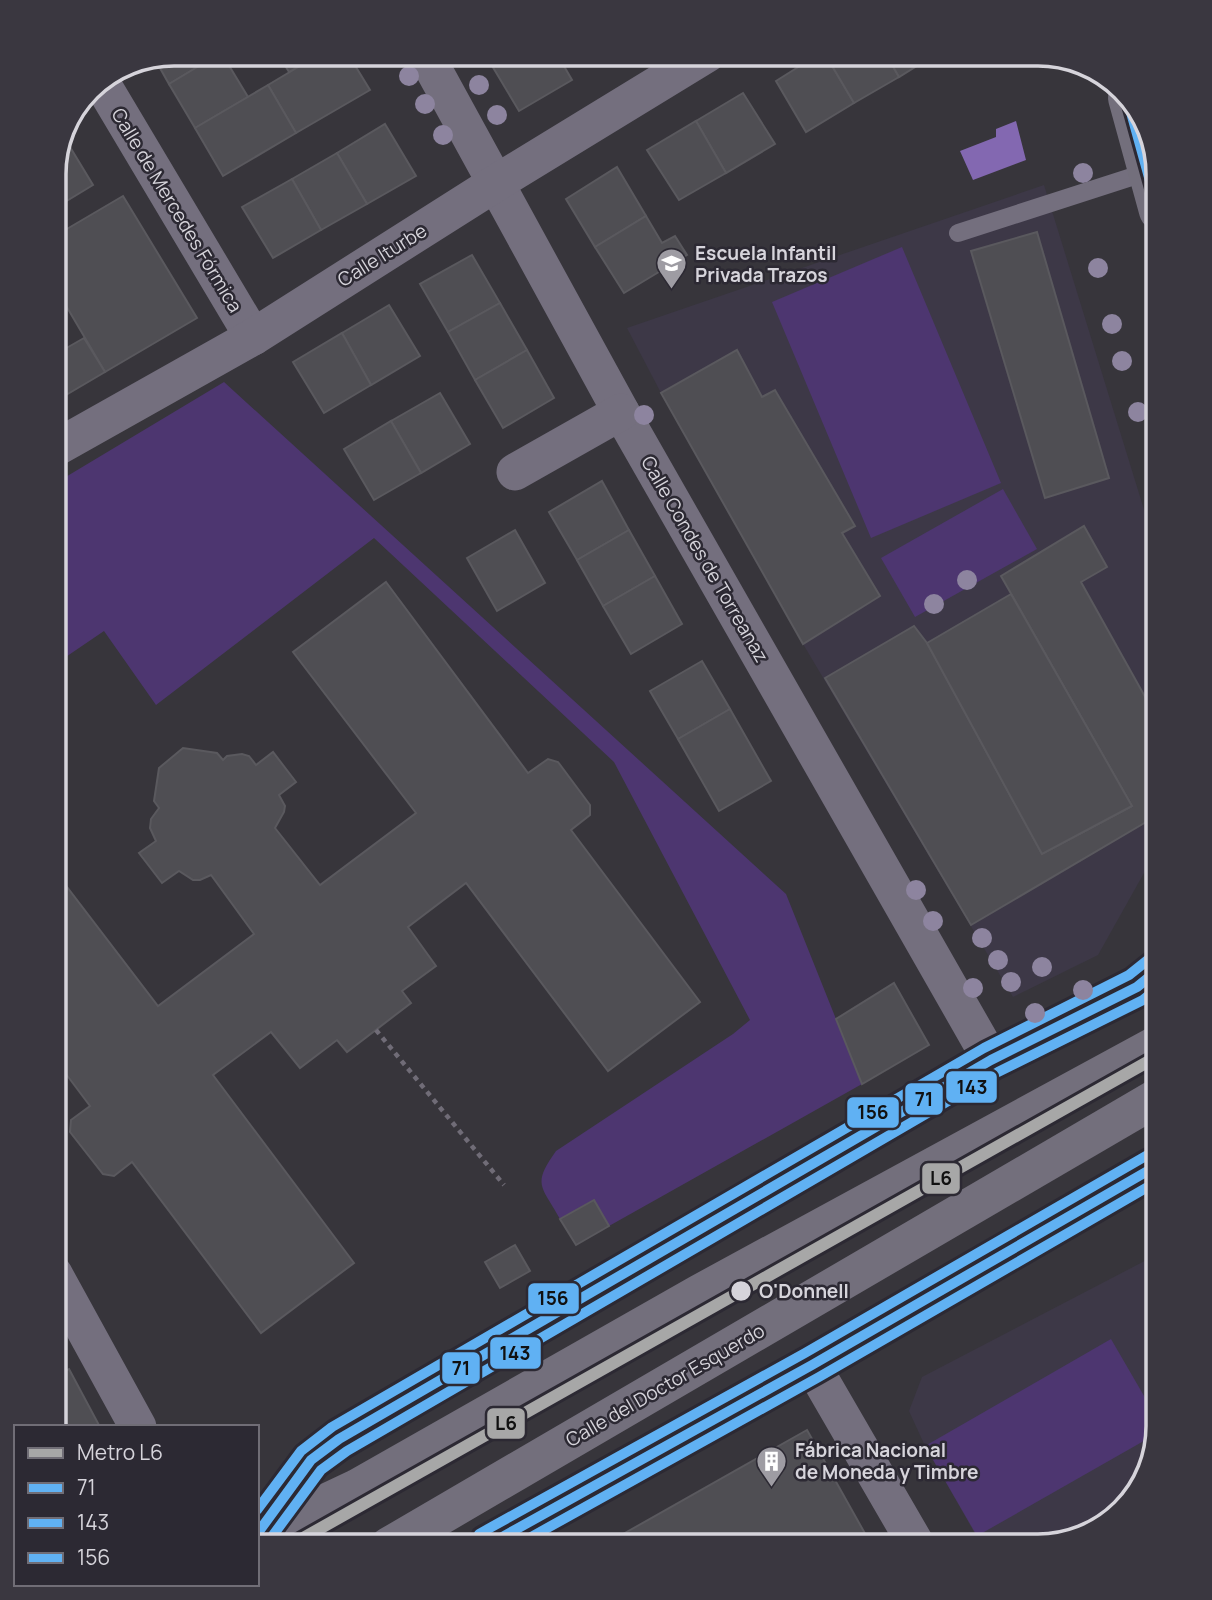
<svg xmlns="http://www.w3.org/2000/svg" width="1212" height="1600" viewBox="0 0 1212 1600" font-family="Manrope,sans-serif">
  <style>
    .built { fill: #3d3847 }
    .green { fill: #4d3670 }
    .water { fill: #8368b1 }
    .building { fill: #4f4e53; stroke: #5a595e; stroke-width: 2 }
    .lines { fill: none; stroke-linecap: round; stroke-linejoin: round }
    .path { stroke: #706c77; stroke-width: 4.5; stroke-dasharray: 5 5; stroke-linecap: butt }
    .lane { stroke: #746f7e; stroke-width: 18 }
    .street { stroke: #746f7e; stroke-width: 37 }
    .primary { stroke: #736f7c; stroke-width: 38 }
    .bus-1-casing { stroke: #2c2933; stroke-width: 16 }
    .bus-2-casing { stroke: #2c2933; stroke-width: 16 }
    .bus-3-casing { stroke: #2c2933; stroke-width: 16 }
    .bus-1 { stroke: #60b1f3; stroke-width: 10 }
    .bus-2 { stroke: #60b1f3; stroke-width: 10 }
    .bus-3 { stroke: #60b1f3; stroke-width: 10 }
    .metro-1-casing { stroke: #2c2933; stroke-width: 18 }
    .metro-1 { stroke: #a7a7a7; stroke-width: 12 }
    .tree { fill: #8d849f }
    .stop-dot { fill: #d6d4db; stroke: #2c2933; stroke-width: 2.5 }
    .labels { text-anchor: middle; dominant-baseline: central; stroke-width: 5; stroke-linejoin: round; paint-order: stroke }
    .street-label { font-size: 19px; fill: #d6d4db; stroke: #2c2933 }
    .poi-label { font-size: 19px; font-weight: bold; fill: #d6d4db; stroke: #2c2933; text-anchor: start }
    .stop-label { font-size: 19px; font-weight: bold; fill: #d6d4db; stroke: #2c2933; text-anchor: start }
    .rim { fill: none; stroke: #d6d4db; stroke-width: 3.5 }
    .line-badge { stroke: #2c2933; stroke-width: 2.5 }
    .pale-badge-label { font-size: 19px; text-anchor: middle; font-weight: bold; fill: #111 }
  </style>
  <rect width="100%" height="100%" fill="#37353b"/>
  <!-- built -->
  <g class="built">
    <path d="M1044,185L1158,555V848L1098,955L1013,997L803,644L661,393L627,328Z"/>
    <path d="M1158,1254V1426L1142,1485L1104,1526L1038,1546H982L925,1446L909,1411L922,1377Z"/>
  </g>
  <!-- green -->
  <g class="green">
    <path d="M902,247L1001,483L871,538L772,302Z"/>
    <path d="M224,382L786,894L862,1084L609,1226L594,1200L560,1219C541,1185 532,1185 556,1151L733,1034L750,1020L614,762L374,538L156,705L104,631L54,665V484Z"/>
    <path d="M1003,489L1037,549L915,617L881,558Z"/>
    <path d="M1111,1339L1158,1420L1156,1434L977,1536L925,1446Z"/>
  </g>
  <!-- water -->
  <path class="water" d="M1016,121L1026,160L973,180L960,151L996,137V129Z"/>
  <!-- building -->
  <g class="building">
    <path d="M174,54H219L169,84L156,61Z"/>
    <path d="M219,54H222L248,97L195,128L169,84Z"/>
    <path d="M278,54H320L289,72Z"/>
    <path d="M320,54H348L370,90L296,133L268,85Z"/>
    <path d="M507,54H557L572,80L519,111L491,64Z"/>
    <path d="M819,54H825L854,103L806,132L776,81Z"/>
    <path d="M825,54H886L899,77L854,103Z"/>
    <path d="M886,54H936L899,77Z"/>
    <path d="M268,85L296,133L223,176L195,128Z"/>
    <path d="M743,93L775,144L726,173L696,121Z"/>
    <path d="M696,121L726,173L679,200L647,150Z"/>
    <path d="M385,124L416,176L367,204L337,153Z"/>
    <path d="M67,142L93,185L55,208V166L60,146Z"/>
    <path d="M337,153L367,204L321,230L292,179Z"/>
    <path d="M617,167L646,216L595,247L566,199Z"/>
    <path d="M292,179L321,230L273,258L242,207Z"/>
    <path d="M123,196L197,318L105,372L55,287V236Z"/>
    <path d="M646,216L662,243L675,236L687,255L624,293L595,247Z"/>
    <path d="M1037,232L1109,478L1045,498L971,251Z"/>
    <path d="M472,255L500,303L448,332L420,284Z"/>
    <path d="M500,303L527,350L475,380L448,332Z"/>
    <path d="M389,305L420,356L371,385L342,333Z"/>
    <path d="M342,333L371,385L324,413L293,362Z"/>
    <path d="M55,336L63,350L84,338L105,372L54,402Z"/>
    <path d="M527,350L554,398L503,428L475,380Z"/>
    <path d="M737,350L762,397L775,390L855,526L842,533L880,596L803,644L661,393Z"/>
    <path d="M440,393L470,444L421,473L391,421Z"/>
    <path d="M391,421L421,473L374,500L344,449Z"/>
    <path d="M602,481L629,530L577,560L549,512Z"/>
    <path d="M1084,526L1107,567L1081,582L1158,720V815L971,925L825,678L914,626L927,643L1042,854L1132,806L1001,576Z"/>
    <path d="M515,530L545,583L497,611L467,558Z"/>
    <path d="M629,530L655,576L603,606L577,560Z"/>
    <path d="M655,576L682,624L631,654L603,606Z"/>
    <path d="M386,582L528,773L548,759L558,762L590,805V815L571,830L700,1002L608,1071L466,883L408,927L436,966L402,991L411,1003L347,1052L337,1040L300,1068L271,1032L213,1075L354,1263L261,1333L132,1162L114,1176L103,1174L70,1132L71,1120L90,1106L54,1058V870L158,1006L254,934L211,875L200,880H193L179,871L162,883L139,853L156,841L150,828L151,819L159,808L154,801L159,768L183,748L217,753L223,760L227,756L242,754L249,756L256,765L273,752L296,782L279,795L285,806L284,812L275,828L320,885L416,813L293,652Z"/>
    <path d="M1011,594L1132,806L1042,854L927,643Z"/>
    <path d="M702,661L730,709L678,739L650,691Z"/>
    <path d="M730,709L771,781L719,811L678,739Z"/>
    <path d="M894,983L929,1045L862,1084L836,1019Z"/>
    <path d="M594,1200L609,1226L576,1245L560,1219Z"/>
    <path d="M515,1245L530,1271L500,1288L485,1262Z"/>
    <path d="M69,1369L100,1427H55L54,1377Z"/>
    <path d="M807,1430L872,1546H602Z"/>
  </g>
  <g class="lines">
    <!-- path -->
    <path class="path" d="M376,1030L504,1185"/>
    <!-- lane -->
    <path class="lane" d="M958,233L1147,172"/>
    <!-- street -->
    <g class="street">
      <path d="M425,54L621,412L991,1060"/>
      <path d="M101,82L253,337"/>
      <path d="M54,449L253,337L496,183L707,54"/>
      <path d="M515,472L621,412"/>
      <path d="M54,1274L138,1427"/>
      <path d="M812,1365L917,1546"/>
      <path d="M257,1534L311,1460L339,1439L991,1060L1137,987L1158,970"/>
      <path d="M486,1546L812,1365L1158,1165"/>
    </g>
    <!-- primary -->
    <g class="primary">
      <path d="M1127,98L1158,211"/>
      <path d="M257,1535L357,1488L700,1293L1158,1044"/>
      <path d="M389,1546L1158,1097"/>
    </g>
    <defs>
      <g id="bus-1">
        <path d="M1127,98L1158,210"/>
        <path d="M257,1534L311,1460L339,1439L991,1060L1137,987L1158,970"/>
        <path d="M486,1546L812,1365L1158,1165"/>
      </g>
      <g id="bus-2">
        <path d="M268,1542L321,1470L347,1451L998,1072L1143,1000L1158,988"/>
        <path d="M515,1546L819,1377L1158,1181"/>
      </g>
      <g id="bus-3">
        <path d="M257,1510L301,1451L332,1427L984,1048L1129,975L1149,959"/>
        <path d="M479,1534L805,1353L1151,1153"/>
      </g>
    </defs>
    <!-- bus-1 casing -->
    <use href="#bus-1" class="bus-1-casing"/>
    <!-- bus-2 casing -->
    <use href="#bus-2" class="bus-2-casing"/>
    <!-- bus-3 casing -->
    <use href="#bus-3" class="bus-3-casing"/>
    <!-- bus-1 -->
    <use href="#bus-1" class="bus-1"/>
    <!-- bus-2 -->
    <use href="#bus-2" class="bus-2"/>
    <!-- bus-3 -->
    <use href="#bus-3" class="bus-3"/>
    <defs>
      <path id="metro-1" d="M289,1546L1158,1056"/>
    </defs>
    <!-- metro-1 casing -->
    <use href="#metro-1" class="metro-1-casing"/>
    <!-- metro-1 -->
    <use href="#metro-1" class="metro-1"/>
  </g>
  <!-- trees -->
  <g class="tree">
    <circle cx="409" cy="76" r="10"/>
    <circle cx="479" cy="85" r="10"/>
    <circle cx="425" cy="104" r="10"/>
    <circle cx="497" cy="115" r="10"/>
    <circle cx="443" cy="135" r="10"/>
    <circle cx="1083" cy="173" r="10"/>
    <circle cx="1098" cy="268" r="10"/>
    <circle cx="1112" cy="324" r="10"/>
    <circle cx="1122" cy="361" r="10"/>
    <circle cx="1138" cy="412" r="10"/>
    <circle cx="644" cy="415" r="10"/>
    <circle cx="967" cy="580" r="10"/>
    <circle cx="934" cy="604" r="10"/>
    <circle cx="916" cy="890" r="10"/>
    <circle cx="933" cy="921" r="10"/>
    <circle cx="982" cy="938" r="10"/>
    <circle cx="998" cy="960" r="10"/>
    <circle cx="1042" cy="967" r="10"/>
    <circle cx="1011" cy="982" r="10"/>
    <circle cx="973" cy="988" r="10"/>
    <circle cx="1083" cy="990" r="10"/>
    <circle cx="1035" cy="1013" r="10"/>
  </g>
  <!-- icons -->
  <defs>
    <symbol id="school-pin" viewBox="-11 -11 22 30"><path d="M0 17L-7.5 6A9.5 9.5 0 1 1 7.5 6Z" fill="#9e9ca3" stroke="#2c2933"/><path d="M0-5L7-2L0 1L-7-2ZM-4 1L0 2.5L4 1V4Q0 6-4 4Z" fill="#fff"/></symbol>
    <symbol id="building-pin" viewBox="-11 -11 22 30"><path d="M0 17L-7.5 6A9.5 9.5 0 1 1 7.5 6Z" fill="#9e9ca3" stroke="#2c2933"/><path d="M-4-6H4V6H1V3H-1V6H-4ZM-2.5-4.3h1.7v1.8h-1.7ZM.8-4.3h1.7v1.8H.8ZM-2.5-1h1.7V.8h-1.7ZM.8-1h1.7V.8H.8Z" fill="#fff"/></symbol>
  </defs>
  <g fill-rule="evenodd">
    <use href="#school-pin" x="654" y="246" width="35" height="47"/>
    <use href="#building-pin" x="754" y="1444" width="35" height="47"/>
  </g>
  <!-- markers -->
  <circle class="stop-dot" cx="741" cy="1291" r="11"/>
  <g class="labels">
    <!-- street labels -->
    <g class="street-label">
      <text transform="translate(177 210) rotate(59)">Calle de Mercedes Fórmica</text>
      <text transform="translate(382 255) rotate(-32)">Calle Iturbe</text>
      <text transform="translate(705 559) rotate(60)">Calle Condes de Torreanaz</text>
      <text transform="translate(665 1385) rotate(-30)">Calle del Doctor Esquerdo</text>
    </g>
    <!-- poi labels -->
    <g class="poi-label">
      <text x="695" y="253">Escuela Infantil<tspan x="695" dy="22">Privada Trazos</tspan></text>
      <text x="795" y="1450">Fábrica Nacional<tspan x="795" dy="22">de Moneda y Timbre</tspan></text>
    </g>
    <!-- stop labels -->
    <g class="stop-label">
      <text x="759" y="1291">O'Donnell</text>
    </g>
  </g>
  <!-- crop -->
  <path d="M0 0H1212V1600H0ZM174 66H1038A108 108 0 0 1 1146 174V1426A108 108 0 0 1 1038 1534H174A108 108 0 0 1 66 1426V174A108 108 0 0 1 174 66Z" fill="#3a3740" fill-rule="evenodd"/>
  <path class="rim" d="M174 66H1038A108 108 0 0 1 1146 174V1426A108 108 0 0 1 1038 1534H174A108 108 0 0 1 66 1426V174A108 108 0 0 1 174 66Z"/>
  <g class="line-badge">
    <rect x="945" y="1070" width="53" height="34" rx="7" fill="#60b1f3"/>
    <rect x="904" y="1082" width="40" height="34" rx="7" fill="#60b1f3"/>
    <rect x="846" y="1096" width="54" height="33" rx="7" fill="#60b1f3"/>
    <rect x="921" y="1162" width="40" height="33" rx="7" fill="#a7a7a7"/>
    <rect x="527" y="1282" width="53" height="33" rx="7" fill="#60b1f3"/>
    <rect x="489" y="1336" width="53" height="34" rx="7" fill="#60b1f3"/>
    <rect x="441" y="1351" width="40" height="34" rx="7" fill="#60b1f3"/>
    <rect x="486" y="1407" width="40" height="33" rx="7" fill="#a7a7a7"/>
  </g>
  <g class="pale-badge-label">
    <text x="972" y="1094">143</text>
    <text x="924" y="1106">71</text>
    <text x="873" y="1119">156</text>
    <text x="941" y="1185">L6</text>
    <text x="553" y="1305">156</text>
    <text x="515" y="1360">143</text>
    <text x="461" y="1375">71</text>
    <text x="506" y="1430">L6</text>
  </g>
  <!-- legend -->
  <rect x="14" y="1425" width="245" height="161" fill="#2c2933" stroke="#706d76" stroke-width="2"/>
  <rect x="28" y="1448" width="35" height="10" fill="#a7a7a7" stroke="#706d76" stroke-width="2"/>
  <text x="77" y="1460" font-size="21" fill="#d6d4db">Metro L6</text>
  <rect x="28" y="1483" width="35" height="10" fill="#60b1f3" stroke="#706d76" stroke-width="2"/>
  <text x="77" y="1495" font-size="21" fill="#d6d4db">71</text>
  <rect x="28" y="1518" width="35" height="10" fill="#60b1f3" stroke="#706d76" stroke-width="2"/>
  <text x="77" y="1530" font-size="21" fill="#d6d4db">143</text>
  <rect x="28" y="1553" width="35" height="10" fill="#60b1f3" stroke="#706d76" stroke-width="2"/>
  <text x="77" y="1565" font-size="21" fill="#d6d4db">156</text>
</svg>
